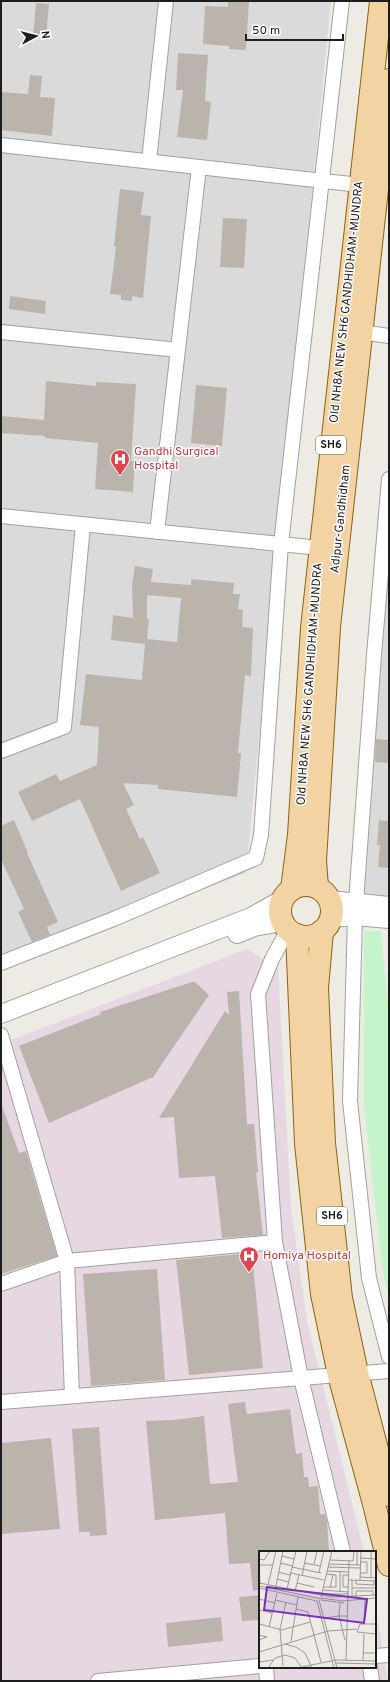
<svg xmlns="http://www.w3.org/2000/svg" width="390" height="1682" viewBox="0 0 390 1682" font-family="Overpass,sans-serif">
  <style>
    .residential { fill: #dbdada }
    .industrial { fill: #e6d7e3 }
    .park { fill: #c4f4c9 }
    .building { fill: #bab4ad; fill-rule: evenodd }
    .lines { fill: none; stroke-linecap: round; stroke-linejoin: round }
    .minor-casing { stroke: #a1a1a1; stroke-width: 16 }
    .tertiary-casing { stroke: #a1a1a1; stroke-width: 20 }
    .primary-casing { stroke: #89630d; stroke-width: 24 }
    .minor { stroke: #fff; stroke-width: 14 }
    .tertiary { stroke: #fff; stroke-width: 18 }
    .primary { stroke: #f3d3a3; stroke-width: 22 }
    .labels { text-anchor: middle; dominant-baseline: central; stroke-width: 3; stroke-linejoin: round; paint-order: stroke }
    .shield { fill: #fff; stroke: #616161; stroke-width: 1 }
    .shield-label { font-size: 11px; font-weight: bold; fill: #1d1d1d }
    .street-label { font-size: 12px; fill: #1d1d1d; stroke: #fff }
    .health-label { font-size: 12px; fill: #be3a42; stroke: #fff; text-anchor: start }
    .inset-road { fill: none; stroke: #9a9994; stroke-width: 1 }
    .view { fill: #7b2cbf; fill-opacity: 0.15; stroke: #7b2cbf; stroke-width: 2 }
    .inset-edge { fill: none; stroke: #1d1d1d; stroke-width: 2 }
  </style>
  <rect width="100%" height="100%" fill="#edebe4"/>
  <!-- residential -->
  <g class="residential">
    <path d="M1,1H331L246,873L1,965Z"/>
    <path d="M389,521V897L359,894Z"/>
  </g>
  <!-- industrial -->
  <path class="industrial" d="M247,949L278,968L291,1208L307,1321L364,1552H260V1667H375V1605L388,1681H1V1044Z"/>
  <!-- park -->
  <path class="park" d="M364,931H381L389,1016V1299L383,1273L364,1105Z"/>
  <!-- building -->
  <g class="building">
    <path d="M228,1H249L246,50L229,49V46L203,44L205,6L228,7Z"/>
    <path d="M36,3L49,4L46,37L33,36Z"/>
    <path d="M178,53L208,55L205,101L211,102L207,140L177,137L183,90H176Z"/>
    <path d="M30,75L42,76L40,97L55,98L52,136L1,130V92L28,94Z"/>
    <path d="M120,189L144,192L141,215L151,216L143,298L132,296V301L121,300V295L110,294L116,247L114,246Z"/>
    <path d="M223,218L247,219L244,268L220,267Z"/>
    <path d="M10,296L46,301L45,314L9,309Z"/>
    <path d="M46,381L96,386V382L136,384L131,461H135L133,492L95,489L98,443L45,438V436L1,433V416L44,420Z"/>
    <path d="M196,385L227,388L222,446L191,443Z"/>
    <path d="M135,566L153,569L151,582L191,585V579L234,583L233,594H240L238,609L243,610L242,627L253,628L251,676L245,675L238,753H241L237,797L158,789V785L123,783L134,805L126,809L140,839L143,837L160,873L121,891L80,799L32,821L18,792L56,774L60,781L97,765L99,727L80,725L86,674L142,680L145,644L111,640L113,615L133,618L132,585ZM147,595L181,598L177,642L147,639L149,619H147Z"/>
    <path d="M376,739L389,740V763L375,762Z"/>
    <path d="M14,820L28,853H27L58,922L47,927L50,935L32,942L18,912L24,909L1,859V826Z"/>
    <path d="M379,820L389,821V868L378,867L380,845H377Z"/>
    <path d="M192,982H195L209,995L153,1077L49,1123L19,1046L101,1014L100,1012Z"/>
    <path d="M239,991L247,1124H254L258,1172L256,1173L263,1235L222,1238L215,1176L179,1178L174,1117L159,1118L225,1011L229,1015L227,992Z"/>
    <path d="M1,1106H2L19,1153L26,1151L57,1256L1,1274Z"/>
    <path d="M252,1253L263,1368L189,1375L176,1260Z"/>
    <path d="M157,1269L165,1380L91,1386L83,1274Z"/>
    <path d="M245,1402L247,1414L290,1409L296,1454L302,1453L304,1477H308L309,1487L318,1486L320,1514H325L327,1521L329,1552H260V1590L253,1591L250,1563L229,1564L225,1513L155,1520L146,1421L174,1420L204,1416L210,1484L238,1482L228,1404Z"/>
    <path d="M99,1427L107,1535L90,1536V1532H79L72,1429Z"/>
    <path d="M51,1438L60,1529L1,1534V1443Z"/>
    <path d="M260,1595V1620L242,1621L239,1597Z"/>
    <path d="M221,1617L223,1641L168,1647L166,1623Z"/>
  </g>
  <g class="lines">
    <defs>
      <g id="minor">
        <path d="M1,145L360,185"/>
        <path d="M149,161L166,1"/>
        <path d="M1,332L178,350"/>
        <path d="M361,332L389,336"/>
        <path d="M389,479L374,655L355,916L350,1101L369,1278L389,1357"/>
        <path d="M1,516L320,548"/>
        <path d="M157,532L199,167"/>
        <path d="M1,751L64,727L83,525"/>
        <path d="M288,930L272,959L258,994L275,1242L301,1378L343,1552"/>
        <path d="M1,963L116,918L256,858L261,835L281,544L342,1"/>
        <path d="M1,1035L67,1261L1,1284"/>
        <path d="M72,1396L67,1261L275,1242"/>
        <path d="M1,1402L389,1371"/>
        <path d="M375,1656L389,1655"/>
        <path d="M266,1667L267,1681"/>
        <path d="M370,1667L372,1681"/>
        <path d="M98,1681L260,1666"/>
      </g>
      <g id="tertiary">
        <path d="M330,900L389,906"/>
        <path d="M331,918L355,916L389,919"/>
        <path d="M237,934L254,927L282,922"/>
        <path d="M1,1014L251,917L283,899"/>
      </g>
      <g id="primary">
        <circle cx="306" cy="911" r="26"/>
        <path d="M317,887L315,861L329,627L389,80"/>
        <path d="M292,889L299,835L312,628L381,1"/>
        <path d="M322,931L317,988L324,1143L341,1298L357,1373L389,1495"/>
        <path d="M297,935L306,1144L322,1294L339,1375L373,1500L389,1565"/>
      </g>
    </defs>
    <!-- minor casing -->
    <use href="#minor" class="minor-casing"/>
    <!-- tertiary casing -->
    <use href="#tertiary" class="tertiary-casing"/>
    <!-- primary casing -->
    <use href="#primary" class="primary-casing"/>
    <!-- minor -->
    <use href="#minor" class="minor"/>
    <!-- tertiary -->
    <use href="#tertiary" class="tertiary"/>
    <!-- primary -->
    <use href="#primary" class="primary"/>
  </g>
  <!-- icons -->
  <defs>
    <symbol id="hospital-pin" viewBox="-11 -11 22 30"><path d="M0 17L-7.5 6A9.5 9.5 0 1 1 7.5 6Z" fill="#e0444e" stroke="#fff"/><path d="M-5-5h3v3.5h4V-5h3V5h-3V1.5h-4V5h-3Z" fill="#fff"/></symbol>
  </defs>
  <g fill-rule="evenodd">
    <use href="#hospital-pin" x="109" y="448" width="22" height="30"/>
    <use href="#hospital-pin" x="238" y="1245" width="22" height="30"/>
  </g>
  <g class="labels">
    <!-- shield labels -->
    <g class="shield">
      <rect x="316" y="436" width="30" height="18" rx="3"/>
      <rect x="317" y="1207" width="30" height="18" rx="3"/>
    </g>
    <g class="shield-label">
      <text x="331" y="445">SH6</text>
      <text x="332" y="1216">SH6</text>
    </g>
    <!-- street labels -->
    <g class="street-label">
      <text transform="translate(347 302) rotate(-84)">Old NH8A NEW SH6 GANDHIDHAM-MUNDRA</text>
      <text transform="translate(341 519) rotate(-84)">Adipur-Gandhidham</text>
      <text transform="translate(310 684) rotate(-86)">Old NH8A NEW SH6 GANDHIDHAM-MUNDRA</text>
    </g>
    <!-- health labels -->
    <g class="health-label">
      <text x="134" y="452">Gandhi Surgical<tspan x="134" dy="14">Hospital</tspan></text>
      <text x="263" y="1256">Homiya Hospital</text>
    </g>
  </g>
  <!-- overview -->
  <g transform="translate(259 1551)">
    <rect width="117" height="117" fill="#edebe4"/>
    <path class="inset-road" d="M23,5L35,8M102,7L117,8M0,8L5,9L11,0M71,9L94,10L95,0M21,12L34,15M45,12L61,15M0,13L1,33M55,13L58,0M70,13L101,14M0,14H14M98,14V0M33,16L62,22M69,16L101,17M68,20L90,21M19,21L31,24M60,21L65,0M32,22L65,29M101,22H108V11H101M43,25L48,0M101,26L117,27M112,27V0M18,28L30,31M90,29L117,30M97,29V33L115,34V30M101,29L102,0M0,32L73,46L117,44M38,32L55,36M9,34L17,0M0,35L63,48M17,35L24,0M64,36H77V24L67,23M71,36L74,24M90,36H84V24H90M0,37L58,50L75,117M93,37H117M28,38L37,0M63,39L90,41M36,40L40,24M81,40V21M62,43H90M93,45V29M97,45V40H114V44M62,46L73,0M62,47L84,50L117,47M0,48L16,52M16,49L38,54M60,49L78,117M62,49L85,52M81,52L80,65H89M37,58L49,61L62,111M0,59L13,62M66,67L80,65L86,89M0,73L23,79L51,71M105,73L106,48M117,73H101L98,81L117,83M10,76L18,42M0,84L8,86L0,89M32,90L39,46M26,93L37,96L46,102L53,117M0,101L69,80L98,78M104,102H117M87,109L90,10M104,109L105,83M1,111L14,109M77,112L117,113M24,115L21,78L27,51M9,117L16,107L26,104L36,107L43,117M38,117L77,109L117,110"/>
    <path class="view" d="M8,36L108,48L105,72L5,59Z"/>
    <rect width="117" height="117" class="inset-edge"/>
  </g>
  <!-- border -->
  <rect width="390" height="1682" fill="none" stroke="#1d1d1d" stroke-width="4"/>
  <!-- north arrow -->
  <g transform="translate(36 36) rotate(83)" stroke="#ffffff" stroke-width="3" paint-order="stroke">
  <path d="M0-3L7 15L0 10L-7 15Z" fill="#1d1d1d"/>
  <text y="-6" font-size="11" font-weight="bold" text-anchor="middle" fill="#1d1d1d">N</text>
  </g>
  <!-- scale -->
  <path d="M246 34v6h97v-6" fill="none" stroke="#1d1d1d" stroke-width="2"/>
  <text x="252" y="34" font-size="12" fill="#1d1d1d" stroke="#ffffff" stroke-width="3" paint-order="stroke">50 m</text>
</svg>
